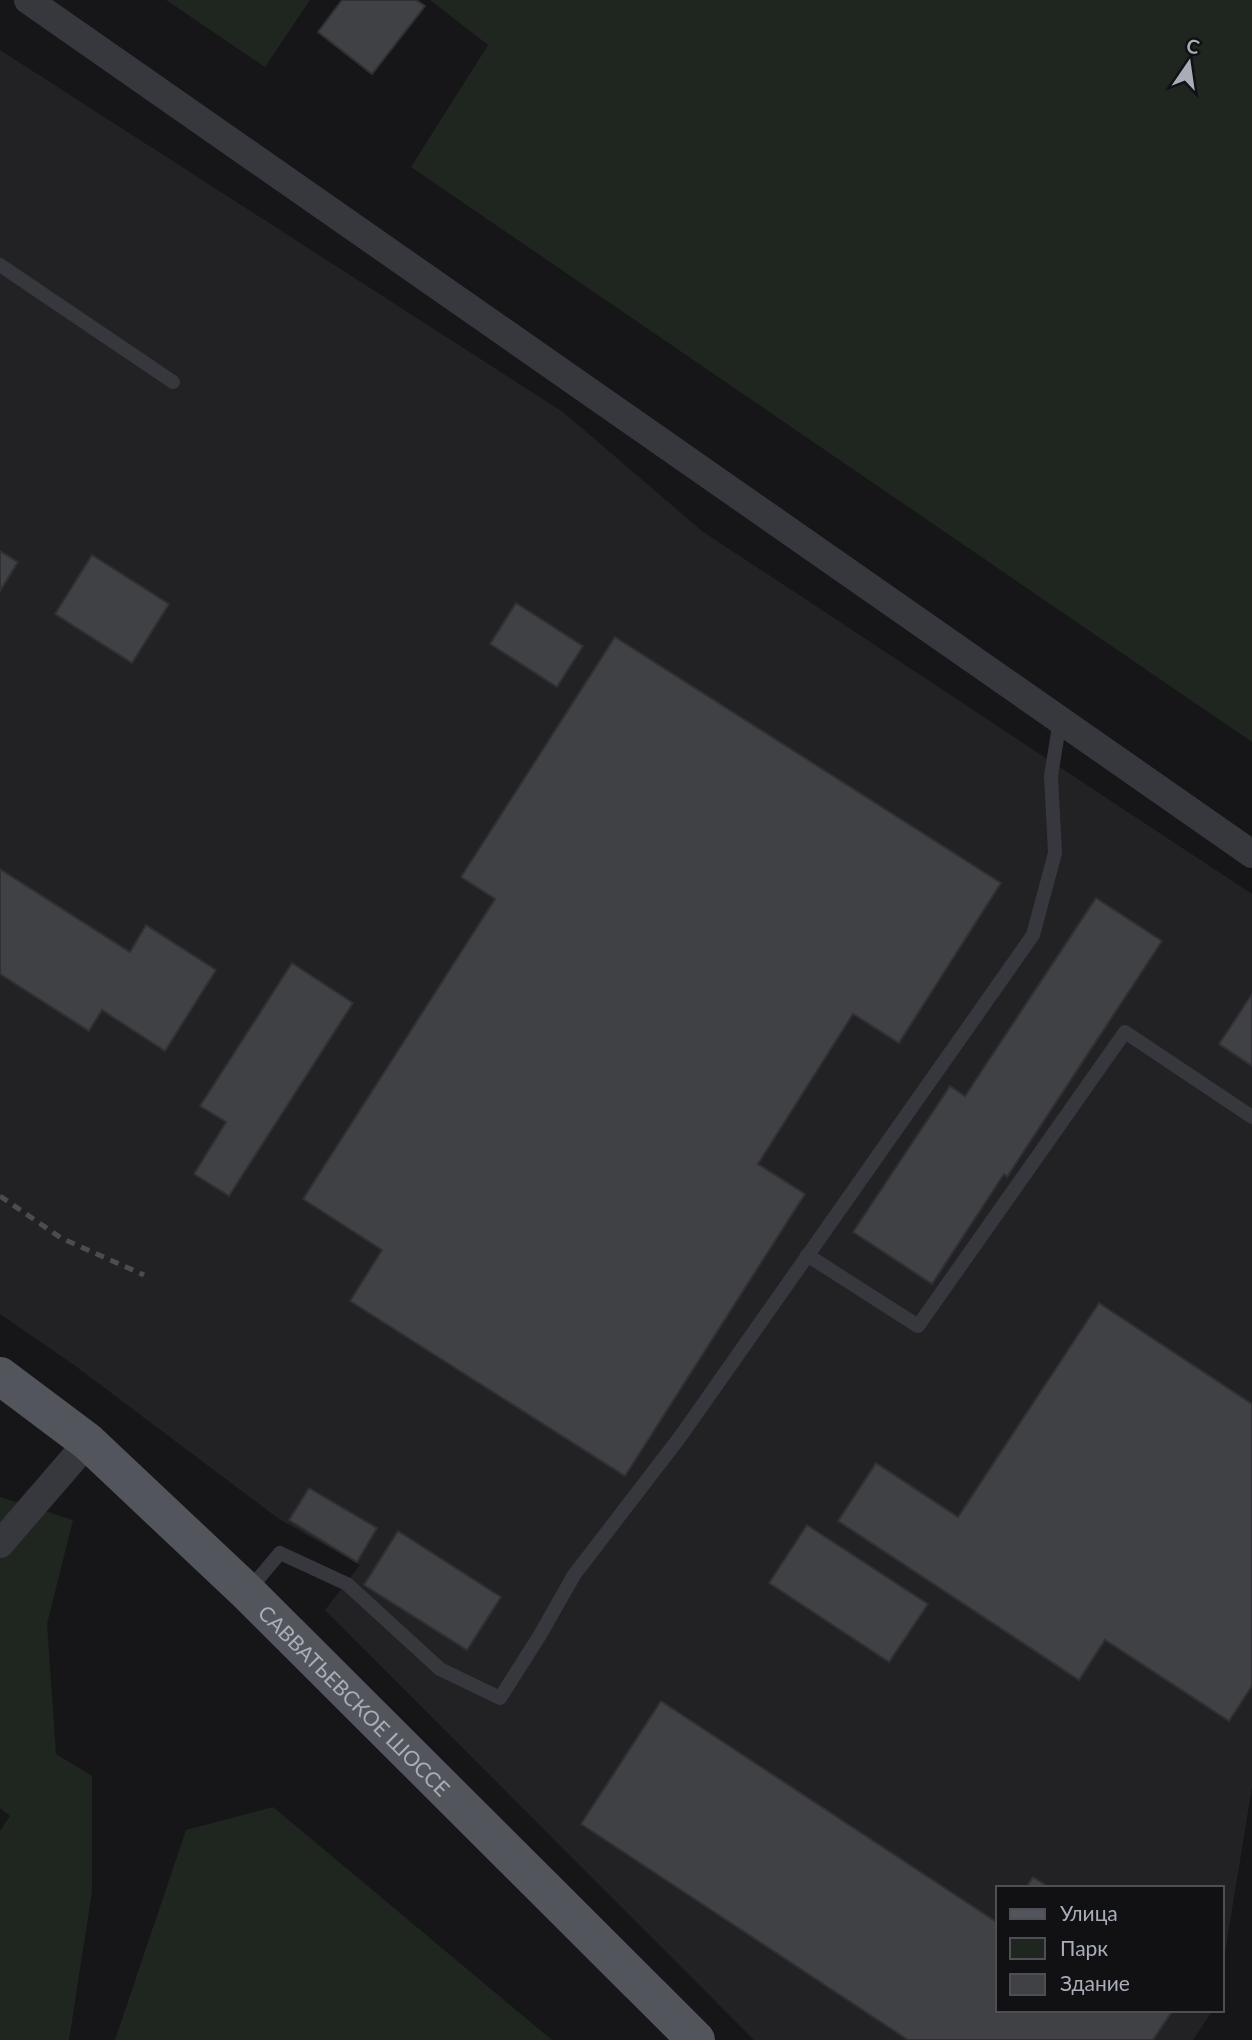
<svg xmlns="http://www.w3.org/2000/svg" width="1252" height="2040" viewBox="0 0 1252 2040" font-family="Lato,sans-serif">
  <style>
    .built { fill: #222225 }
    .green { fill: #1e261f }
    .building { fill: #404145; stroke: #303034; stroke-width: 2 }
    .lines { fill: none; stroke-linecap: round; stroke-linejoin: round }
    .lane { stroke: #37383d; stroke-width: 14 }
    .street { stroke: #37383d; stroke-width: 28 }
    .primary { stroke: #53555c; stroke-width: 38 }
    .rail { stroke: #4a4c52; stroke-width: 5; stroke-dasharray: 9 7; stroke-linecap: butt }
    .labels { text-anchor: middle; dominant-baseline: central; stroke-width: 5; stroke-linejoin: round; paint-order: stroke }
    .street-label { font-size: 21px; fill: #a8adb8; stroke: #111113 }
  </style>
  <rect width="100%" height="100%" fill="#161618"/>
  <!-- built -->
  <path class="built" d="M0,50L563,412L702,531L1252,894V1787L1222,1971V1888H998V2010H1213L1193,2040H754L325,1610L360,1565L279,1519L74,1365L0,1314Z"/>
  <!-- green -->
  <g class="green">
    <path d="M166,0H310L265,67Z"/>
    <path d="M430,0H1252V742L411,167L488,45Z"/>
    <path d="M0,1497L73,1520L47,1624L56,1754L92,1776V1892L69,2040H0V1831L10,1816L0,1808Z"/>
    <path d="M273,1807L552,2040H115L186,1830Z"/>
  </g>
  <!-- building -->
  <g class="building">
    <path d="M342,0H416L425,6L372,74L318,32Z"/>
    <path d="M0,551L18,562L0,591Z"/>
    <path d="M92,555L169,604L132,663L55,614Z"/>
    <path d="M516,603L583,646L557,687L490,644Z"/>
    <path d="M615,637L1001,883L899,1043L853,1014L758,1164L805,1194L625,1476L350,1301L382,1250L303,1199L495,899L461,877Z"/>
    <path d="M0,869L130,952L146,925L216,970L165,1051L102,1010L89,1031L0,974Z"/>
    <path d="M1096,898L1162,941L1007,1177L1004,1174L932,1284L853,1232L950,1086L965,1096Z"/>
    <path d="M292,963L353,1003L229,1196L194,1174L226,1122L200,1106Z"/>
    <path d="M1252,994V1066L1219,1044Z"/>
    <path d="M1099,1303L1252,1404V1686L1229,1721L1105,1640L1079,1680L838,1521L876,1463L958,1517Z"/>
    <path d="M309,1488L377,1528L357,1562L289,1520Z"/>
    <path d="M807,1525L928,1604L889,1662L769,1583Z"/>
    <path d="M398,1531L501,1597L467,1650L364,1585Z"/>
    <path d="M661,1701L998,1923V2010H1173L1153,2040H908L581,1824Z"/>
    <path d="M1033,1877L1050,1888H1026Z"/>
  </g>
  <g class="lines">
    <!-- lane -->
    <g class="lane">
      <path d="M0,265L173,382"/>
      <path d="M807,1255L918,1326L1125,1032L1252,1117"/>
      <path d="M248,1591L280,1553L347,1584L440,1669L500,1698L540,1635L574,1575L680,1437L1033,935L1055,853L1051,776L1060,720"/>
    </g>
    <!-- street -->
    <g class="street">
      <path d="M28,0L1252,854"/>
      <path d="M0,1544L88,1442"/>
    </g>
    <!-- primary -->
    <path class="primary" id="s1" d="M0,1376L88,1442L247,1592L696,2040"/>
    <!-- rail -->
    <path class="rail" d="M0,1196L61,1238L144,1275"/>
  </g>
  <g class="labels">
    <!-- street labels -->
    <g class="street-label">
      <text stroke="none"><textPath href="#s1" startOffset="481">САВВАТЬЕВСКОЕ ШОССЕ</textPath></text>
    </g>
  </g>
  <!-- legend -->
  <rect x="996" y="1886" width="228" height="126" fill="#111113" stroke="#4d4f55" stroke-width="2"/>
  <rect x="1010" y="1909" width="35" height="10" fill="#53555c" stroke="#4d4f55" stroke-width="2"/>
  <text x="1060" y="1921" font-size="21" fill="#a8adb8">Улица</text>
  <rect x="1010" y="1938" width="35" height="21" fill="#1e261f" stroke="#4d4f55" stroke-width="2"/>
  <text x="1060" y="1956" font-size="21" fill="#a8adb8">Парк</text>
  <rect x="1010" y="1974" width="35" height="21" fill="#404145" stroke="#4d4f55" stroke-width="2"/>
  <text x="1060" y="1991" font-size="21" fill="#a8adb8">Здание</text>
  <!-- north arrow -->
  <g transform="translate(1189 63) rotate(13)" stroke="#111113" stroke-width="5" paint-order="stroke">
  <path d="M0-5L12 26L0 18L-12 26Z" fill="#a8adb8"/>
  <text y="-10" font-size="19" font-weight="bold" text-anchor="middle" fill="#a8adb8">С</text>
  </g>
</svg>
